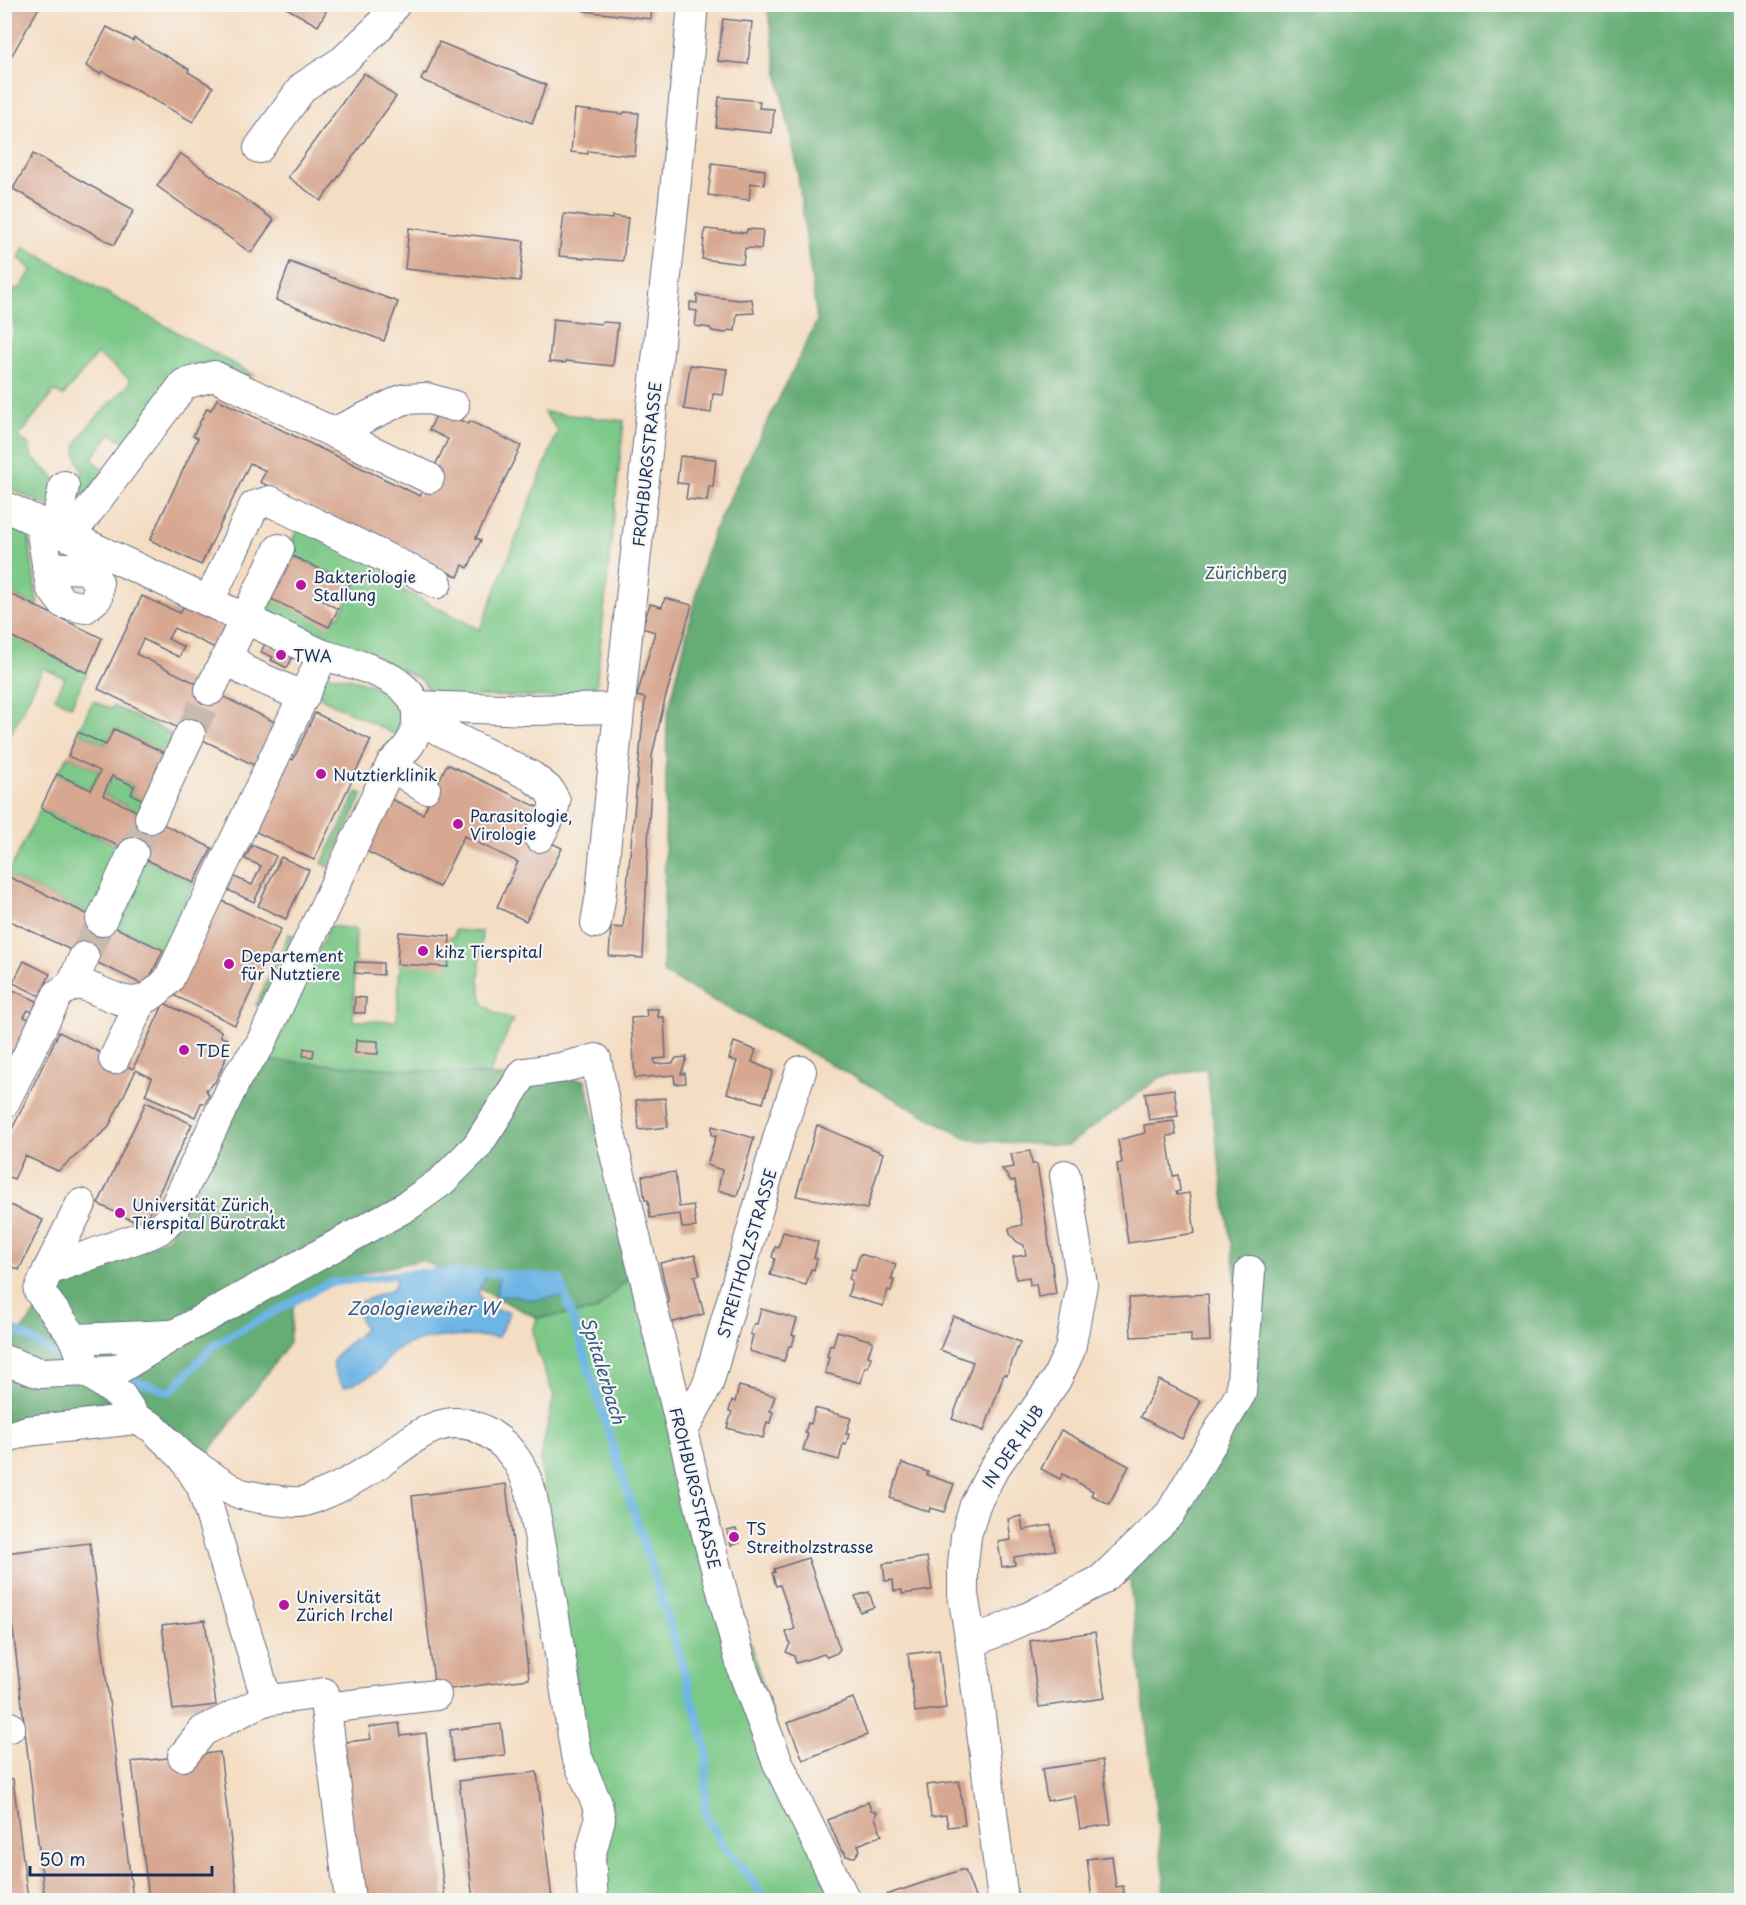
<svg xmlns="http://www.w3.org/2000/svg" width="1746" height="1905" viewBox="0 0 1746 1905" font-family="'Playpen Sans',sans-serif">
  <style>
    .green { fill: #7cc887; stroke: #4c7c72; stroke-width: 1.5 }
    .forest { fill: #65ac74; stroke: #406e69; stroke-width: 1.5 }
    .water { fill: #6db5e5; stroke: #4472a2; stroke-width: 1.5 }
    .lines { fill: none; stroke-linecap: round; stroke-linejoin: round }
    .stream { stroke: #6db5e5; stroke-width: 8 }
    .building { fill: #d7a791 }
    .minor-tunnel { stroke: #c9baae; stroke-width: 30; stroke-dasharray: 30 15; stroke-linecap: butt }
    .minor-casing { stroke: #676c81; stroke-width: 32 }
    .minor { stroke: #fff; stroke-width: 30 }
    .poi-dot { fill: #b5179e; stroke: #f6f6f2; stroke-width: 2 }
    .labels { text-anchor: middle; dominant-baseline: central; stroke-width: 4.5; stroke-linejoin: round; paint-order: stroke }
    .street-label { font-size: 16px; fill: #1b2f5e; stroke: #f6f6f2 }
    .park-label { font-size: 16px; fill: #385d6a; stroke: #f6f6f2 }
    .poi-label { font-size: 16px; fill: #1b2f5e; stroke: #f6f6f2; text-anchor: start }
    .water-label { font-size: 18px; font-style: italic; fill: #345786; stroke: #f6f6f2 }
  </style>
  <rect width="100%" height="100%" fill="#f6f6f2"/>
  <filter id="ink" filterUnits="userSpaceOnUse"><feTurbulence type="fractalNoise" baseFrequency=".0167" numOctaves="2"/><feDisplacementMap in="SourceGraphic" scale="12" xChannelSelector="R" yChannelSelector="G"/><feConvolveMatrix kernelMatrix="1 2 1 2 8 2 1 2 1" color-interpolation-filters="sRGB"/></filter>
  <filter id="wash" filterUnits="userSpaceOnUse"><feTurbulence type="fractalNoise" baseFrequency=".008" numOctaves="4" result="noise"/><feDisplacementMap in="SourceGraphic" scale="24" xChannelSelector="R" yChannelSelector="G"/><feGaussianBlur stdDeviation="1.35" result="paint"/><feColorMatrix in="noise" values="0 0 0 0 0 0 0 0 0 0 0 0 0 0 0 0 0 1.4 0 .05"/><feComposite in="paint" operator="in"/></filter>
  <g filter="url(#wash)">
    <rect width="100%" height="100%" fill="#f4ddc2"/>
    <!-- green -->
    <g class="green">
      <path d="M24,247L254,375L242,377L225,369L128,444L111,433L91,459L106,472L72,511L76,484L83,472C80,465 76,458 76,450C76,433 117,398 129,384L130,379L97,354L63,396L54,391L18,438L29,444L32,458L53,476L57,484L52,508L5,486L4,351L14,333L11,291L21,287L32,270L19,258Z"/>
      <path d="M544,412L624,421L595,697L443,696L429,691L422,680L364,651L305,635L258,614L265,596L339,616L355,585L286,553L301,522L396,567L401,589L480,630L558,431Z"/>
      <path d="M4,517L28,532L38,607L5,591Z"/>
      <path d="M5,633L87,673L71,706L55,698L65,678L43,668L5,746Z"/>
      <path d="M323,674C344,677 381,682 394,701C399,707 400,716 402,724L396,735L323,699L318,694Z"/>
      <path d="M93,701L111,709L113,706L170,733L169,736L176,740L169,755L114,729L106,745L78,732Z"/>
      <path d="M68,756L100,771L91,790L57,774Z"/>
      <path d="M112,776L134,786L131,794L147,802L142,814L103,795Z"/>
      <path d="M357,792L363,794L328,867L322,863Z"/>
      <path d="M41,808L125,849L91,916L7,876Z"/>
      <path d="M141,857L194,883L163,950L109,925Z"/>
      <path d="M330,926L356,929L353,1021H397L400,964L450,937H454L455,930L482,932L479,981L483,1004L497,1014L513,1019L489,1075L262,1060L282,1035L304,981Z"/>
      <path d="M289,934L298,938L265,1009L256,1005Z"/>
      <path d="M634,1272L830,1900H603L587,1752L540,1459L554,1396L537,1351L533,1331L537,1318L596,1311Z"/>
    </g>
    <!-- forest -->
    <g class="forest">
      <path d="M767,5H1741V1900H1161L1164,1880L1128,1566L1251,1385L1206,1068L1161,1077L1067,1146L970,1140L663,973L667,717L705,557L713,532L817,321L796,160L780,86Z"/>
      <path d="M262,1060L545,1079L561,1078L585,1080L634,1272L596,1311L537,1318L422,1260L366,1272L295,1296L289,1343L204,1459L132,1391L121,1396L101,1415L5,1430V1351L67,1273L167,1238Z"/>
    </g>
    <!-- water -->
    <g class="water">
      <path d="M489,1272L478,1291C483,1311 491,1309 510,1312L498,1337C469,1336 415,1333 393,1353C388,1357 385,1363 381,1368C370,1378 357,1382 344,1387C318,1354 345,1351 365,1329L353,1305L394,1289L397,1274Z"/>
      <path d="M499,1275H526L560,1279L567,1297H551L538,1300L525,1299L515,1295L496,1297Z"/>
    </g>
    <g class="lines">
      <!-- stream -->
      <g class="stream">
        <path d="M4,1326C24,1333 37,1345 56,1353"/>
        <path d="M135,1381L170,1392L215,1344L328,1283L413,1273L463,1272L536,1276L560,1279L680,1657L707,1751L705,1813L724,1847L750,1877L765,1900"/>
      </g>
    </g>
    <g id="blocks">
      <!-- building -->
      <g class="building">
        <path d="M4,4H41L4,69Z"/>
        <path d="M279,4H330L318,26Z"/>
        <path d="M584,4H652L651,19L584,11Z"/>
        <path d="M723,19L752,22L748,64L718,61Z"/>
        <path d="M107,27L133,41L134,38L189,69L188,72L213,87L193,122L102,71L100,74L86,66Z"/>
        <path d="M439,42L546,85L532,123L421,80L424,73L426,74Z"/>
        <path d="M364,73L396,97L321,201L288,177Z"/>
        <path d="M719,97L760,101L759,108L774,109L772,133L716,127Z"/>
        <path d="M575,109L623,114L624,112L639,113L635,156L588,151V154L571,152Z"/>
        <path d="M180,153L274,220L251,253L157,186Z"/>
        <path d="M33,154L134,210L114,245L13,189Z"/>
        <path d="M712,163L765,170L764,185L751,183L749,200L708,195Z"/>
        <path d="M564,214L612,219V216L628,218L623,261L559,256Z"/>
        <path d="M409,228L524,241L520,281L405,269Z"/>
        <path d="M705,229L746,233L747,229L763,230L761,249L745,248L743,264L702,259Z"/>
        <path d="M290,262L398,302L384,341L276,300Z"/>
        <path d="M697,295L739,300L752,299L754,313L737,314L735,331L729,330L725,333L712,331L710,328L695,326L697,311L690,310V302L697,303Z"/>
        <path d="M553,319L601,324L602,322L618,323L613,366L566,361L565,363L549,362Z"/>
        <path d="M690,365L727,369L723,395L713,394L711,413L684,409Z"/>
        <path d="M217,399L420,496L448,439L429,430L439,410L468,424L470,421L521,446L476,538L481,540L468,568L463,565L458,577L260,482L266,471L250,463L201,565L150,540L198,438L193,436L207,408L211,410Z"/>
        <path d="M680,456L716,459L713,487L709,486L707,501L686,499L688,484L677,483Z"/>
        <path d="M286,553L350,583L341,601L326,594L323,601L338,609L329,627L265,596Z"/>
        <path d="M4,591L102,638L87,673L4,633Z"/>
        <path d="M142,596L180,613L184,606L225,625L215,648L174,628L168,639L184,647L179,657L143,639L136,654L277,723L256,766L98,689Z"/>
        <path d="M665,598L692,605L664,703L652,756L643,958L609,956L611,927L623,928L645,698L637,696L655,632L642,628L650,604L662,607Z"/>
        <path d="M265,644L294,653L287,668L271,660L273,657L261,652Z"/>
        <path d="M315,713L371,740L314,860L248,828L284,756L293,760Z"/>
        <path d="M114,729L169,755L147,802L131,794L134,786L112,776L103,795L212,848L194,883L41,808L57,774L91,790L100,771L68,756L78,732L106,745Z"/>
        <path d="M447,764L544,810L532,834L562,848L526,921L497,907L518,862L464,836L439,887L366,851L391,799L423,814Z"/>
        <path d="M252,845L276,856L254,902L221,887L228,874L252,885L261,866L245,859Z"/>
        <path d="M281,857L309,870L286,919L258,906Z"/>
        <path d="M7,876L163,950L146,986L4,918V881Z"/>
        <path d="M216,898L281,929L235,1025L169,993Z"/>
        <path d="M399,932L450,936L448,967L397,964Z"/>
        <path d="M24,961L50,974L40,996L13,983Z"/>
        <path d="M355,962L383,963V975L354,973Z"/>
        <path d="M4,986L37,1001L32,1012L28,1010L24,1017L33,1021L13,1063L4,1060Z"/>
        <path d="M355,997L366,998L365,1013H354Z"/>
        <path d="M164,1003L221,1031V1037L228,1039L225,1061L215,1082L206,1090L209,1095L205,1103H201L195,1117L145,1095L152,1078L136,1070L108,1128L58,1171L25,1156L14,1179L4,1175V1146L59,1032L133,1069Z"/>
        <path d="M646,1009H658V1017H664L666,1058L654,1059L655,1064L673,1063L676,1058L687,1057L681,1074L685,1073L686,1083L675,1084L674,1075L635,1078L631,1018L647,1017Z"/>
        <path d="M356,1040L378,1041V1054L355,1053Z"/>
        <path d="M734,1042L756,1050L752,1062L773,1071L763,1103L727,1093L737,1061L729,1059Z"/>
        <path d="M304,1048L314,1050L313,1057L303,1056Z"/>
        <path d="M1174,1089L1178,1116L1149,1120L1145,1093Z"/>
        <path d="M665,1098L668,1127L639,1130L636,1100Z"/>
        <path d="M146,1102L192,1124L143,1226L98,1204Z"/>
        <path d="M1174,1121L1176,1135L1167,1136L1173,1176L1178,1175L1180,1191L1176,1192L1177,1195L1189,1193L1195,1233L1128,1243L1117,1164L1122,1163L1118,1140L1145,1133L1144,1125Z"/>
        <path d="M817,1125L883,1153L867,1209L796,1196Z"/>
        <path d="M712,1126L754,1138L737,1196L718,1190L722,1170L707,1165L716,1136L712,1135Z"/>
        <path d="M1030,1151L1032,1164H1037L1042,1193L1056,1294L1038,1297L1036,1284L1030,1285L1029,1277L1016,1279L1013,1257L1026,1255L1024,1245L1017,1242L1010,1234L1009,1228L1022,1225L1015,1180L1011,1181L1002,1169L1014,1167L1011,1154Z"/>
        <path d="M675,1172L679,1207L693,1205L696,1227L682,1228L680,1214L650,1218L648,1200H645L642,1176Z"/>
        <path d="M4,1202L43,1220L19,1270L4,1263Z"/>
        <path d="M783,1232L818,1242L814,1258L817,1259L814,1270L811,1269L806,1285L770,1275L775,1259L772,1257L775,1247L778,1248Z"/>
        <path d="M860,1254L896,1264L891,1280H894L891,1291L888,1290L883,1306L848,1296L852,1280L849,1279L852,1269L855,1270Z"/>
        <path d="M695,1255L700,1275L694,1276L704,1314L670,1323L665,1303L669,1302L660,1263Z"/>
        <path d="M1208,1294L1210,1341L1191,1342V1334L1131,1337L1129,1298Z"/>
        <path d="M761,1309L797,1319L792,1335L795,1336L792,1346H789L784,1361L749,1351L753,1335L750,1334L754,1324H757Z"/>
        <path d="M953,1316L1020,1342L1007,1375L1004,1374L984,1431L952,1419L973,1362L940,1350Z"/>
        <path d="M837,1331L873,1341L868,1356L871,1357L868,1368L865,1367L861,1383L825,1373L829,1357L827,1356L830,1345L833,1346Z"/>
        <path d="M1159,1380L1201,1401L1182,1439L1140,1417Z"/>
        <path d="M739,1386L775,1396L770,1411L773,1412L770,1423L767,1422L763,1438L727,1428L732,1412L729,1411L732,1400L735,1402Z"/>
        <path d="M815,1408L851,1418L846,1434H849L846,1445L843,1444L839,1460L803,1450L808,1434L805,1433L808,1423L811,1424Z"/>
        <path d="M1061,1430L1129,1466L1109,1504L1091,1495L1093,1491L1063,1474L1060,1479L1041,1469Z"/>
        <path d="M902,1463L928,1472L927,1475L954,1484L944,1512L930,1508L929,1512L890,1498Z"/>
        <path d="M506,1484L529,1679L435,1691L412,1496Z"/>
        <path d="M1021,1516L1023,1530L1051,1525L1055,1550L1014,1557L1015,1565L1002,1567L998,1542L1011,1540L1008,1519Z"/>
        <path d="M736,1529L740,1543L731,1545L727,1531Z"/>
        <path d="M90,1543L133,1900H45L4,1553Z"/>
        <path d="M927,1557L932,1590L902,1594V1590L894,1591L893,1580L885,1581L883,1564Z"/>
        <path d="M808,1558L840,1649L837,1653L827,1657L824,1654L796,1663L794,1656L786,1652L790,1644L786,1632L795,1629L780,1585L776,1586L772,1573L775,1572L774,1569Z"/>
        <path d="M869,1592L874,1607L860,1612L855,1596Z"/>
        <path d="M205,1620L216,1705L173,1710L162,1625Z"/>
        <path d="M1095,1632L1105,1698L1039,1707L1030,1641Z"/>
        <path d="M939,1650L946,1708L915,1712L908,1654Z"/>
        <path d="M853,1698L867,1735L803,1760L788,1723Z"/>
        <path d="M399,1723L401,1736L426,1733L445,1900H357L339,1743L371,1739L369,1727Z"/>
        <path d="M501,1724L505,1755L453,1761L450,1730Z"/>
        <path d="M220,1752L238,1900H149L132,1762Z"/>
        <path d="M1102,1760L1111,1824L1080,1829L1075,1796L1047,1801L1042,1769Z"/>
        <path d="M537,1772L552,1900H473L459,1781Z"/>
        <path d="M13,1779L28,1900H4V1780Z"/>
        <path d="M959,1781L965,1825L948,1827L946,1815L931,1817L927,1785Z"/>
        <path d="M868,1802L871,1810L877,1812L875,1818L882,1835L858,1845L860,1850L855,1857L846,1856L844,1851L842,1852L828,1820Z"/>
        <path d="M1112,1856L1116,1887L1123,1886L1125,1900H1092L1087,1859Z"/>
        <path d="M961,1870H965L976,1900H888L886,1895Z"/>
      </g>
    </g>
  </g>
  <g filter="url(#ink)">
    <use href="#blocks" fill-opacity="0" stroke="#676c81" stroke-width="1.5"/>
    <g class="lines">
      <!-- minor-tunnel -->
      <g class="minor-tunnel">
        <path d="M190,734L210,690"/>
        <path d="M133,853L150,818"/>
        <path d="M84,957L101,921"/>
      </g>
      <defs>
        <g id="minor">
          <path d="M259,148L303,87L344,60L379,27L395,4"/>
          <path d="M335,432L404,399L426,398L454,406"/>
          <path d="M4,506L323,655C364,667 438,681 412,740C408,749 397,758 391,765L260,1045L237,1077L168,1221L160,1229L152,1233L48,1270L81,1204"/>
          <path d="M40,522L51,587L63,603L85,608L97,598L98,582L87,569L47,567"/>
          <path d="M58,531V514L64,486"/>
          <path d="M70,536L184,384L214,376L429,478"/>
          <path d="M279,549L228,654L245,671L304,697"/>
          <path d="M209,601L254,506L270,501L437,583"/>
          <path d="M210,690L228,654"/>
          <path d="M417,706L529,710L618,708"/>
          <path d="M417,719L531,776L549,790L555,801L553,811L539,837"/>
          <path d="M391,765L425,788"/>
          <path d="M150,818L190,734"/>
          <path d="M101,921L133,853"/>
          <path d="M596,923L601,894C628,597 667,301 693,4"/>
          <path d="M71,986L84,957"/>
          <path d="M114,1059L141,1002"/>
          <path d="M4,1103L58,994C62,991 67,988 71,986C78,983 86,986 94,989C129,1004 140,1011 169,979L323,655"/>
          <path d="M48,1270L39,1291L75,1339L88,1372L121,1396L136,1419L152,1427L183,1457L202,1487L264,1691L263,1701"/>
          <path d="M75,1339L171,1335"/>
          <path d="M4,1360L40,1373L117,1370L174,1335L407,1206L442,1181L477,1146L524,1073L560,1068L596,1059L609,1129L706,1530L743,1671L778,1763L845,1900"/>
          <path d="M683,1431L708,1384L780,1132L801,1071"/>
          <path d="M4,1438L27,1431L136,1419"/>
          <path d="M183,1457C197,1466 227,1489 241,1494C253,1497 287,1503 299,1502C306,1502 314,1498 321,1495C345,1486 367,1472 388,1457C420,1433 450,1408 490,1434C512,1448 523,1467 531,1492L552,1604L576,1755L597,1804L600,1819L590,1857L593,1900"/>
          <path d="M971,1643L1029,1617L1101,1580L1170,1514L1241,1393L1250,1271"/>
          <path d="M326,1708L436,1695"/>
          <path d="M4,1728L10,1727"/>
          <path d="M183,1756L203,1731L263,1701L324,1693L350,1900"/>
          <path d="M1003,1900L971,1643L963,1594V1565L966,1536L975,1505L993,1470L1056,1380L1070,1350L1082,1284L1065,1175"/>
        </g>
      </defs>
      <!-- minor casing -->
      <use href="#minor" class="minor-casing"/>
      <!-- minor -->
      <use href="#minor" class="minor"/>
    </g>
  </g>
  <!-- markers -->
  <g class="poi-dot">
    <circle cx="301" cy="585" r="6"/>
    <circle cx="281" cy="655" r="6"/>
    <circle cx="321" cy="774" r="6"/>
    <circle cx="458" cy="824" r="6"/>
    <circle cx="423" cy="951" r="6"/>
    <circle cx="229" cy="964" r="6"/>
    <circle cx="184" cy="1050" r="6"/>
    <circle cx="120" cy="1213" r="6"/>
    <circle cx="734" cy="1537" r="6"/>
    <circle cx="284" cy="1605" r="6"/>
  </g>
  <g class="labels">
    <!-- street labels -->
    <g class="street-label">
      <text transform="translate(646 464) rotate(-84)">FROHBURGSTRASSE</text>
      <text transform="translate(746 1253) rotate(-74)">STREITHOLZSTRASSE</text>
      <text transform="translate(1012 1446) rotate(-56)">IN DER HUB</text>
      <text transform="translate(696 1488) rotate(76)">FROHBURGSTRASSE</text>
    </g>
    <!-- park labels -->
    <g class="park-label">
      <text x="1246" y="572">Zürichberg</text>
    </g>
    <!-- poi labels -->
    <g class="poi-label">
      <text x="313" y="576">Bakteriologie<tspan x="313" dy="18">Stallung</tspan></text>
      <text x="293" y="655">TWA</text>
      <text x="333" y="774">Nutztierklinik</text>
      <text x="470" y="815">Parasitologie,<tspan x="470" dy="18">Virologie</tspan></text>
      <text x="435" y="951">kihz Tierspital</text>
      <text x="241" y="955">Departement<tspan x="241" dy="18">für Nutztiere</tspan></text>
      <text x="196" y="1050">TDE</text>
      <text x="132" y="1204">Universität Zürich,<tspan x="132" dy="18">Tierspital Bürotrakt</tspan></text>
      <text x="746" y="1528">TS<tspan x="746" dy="18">Streitholzstrasse</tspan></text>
      <text x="296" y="1596">Universität<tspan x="296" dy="18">Zürich Irchel</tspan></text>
    </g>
    <!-- water labels -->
    <g class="water-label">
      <text x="423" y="1307">Zoologieweiher W</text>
      <text transform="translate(604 1370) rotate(73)">Spitalerbach</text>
    </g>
  </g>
  <!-- margin -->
  <rect width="1746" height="1905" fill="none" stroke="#f6f6f2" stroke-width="24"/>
  <!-- scale -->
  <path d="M30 1866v9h182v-9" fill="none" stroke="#1b2f5e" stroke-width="3"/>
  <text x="39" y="1866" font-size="18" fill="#1b2f5e" stroke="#f6f6f2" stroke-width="4.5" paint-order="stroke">50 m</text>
</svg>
